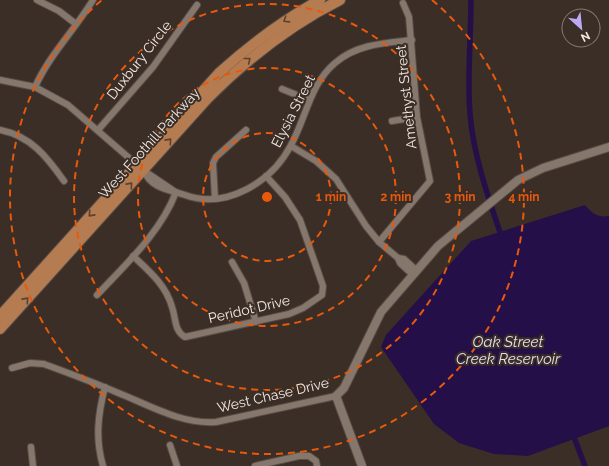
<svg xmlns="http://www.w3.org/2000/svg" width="609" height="466" viewBox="0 0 609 466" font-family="Raleway,sans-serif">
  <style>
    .water { fill: #250f49 }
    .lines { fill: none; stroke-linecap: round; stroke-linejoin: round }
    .canal { stroke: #250f49; stroke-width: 5.5 }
    .minor-casing { stroke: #584d46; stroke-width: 8 }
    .tertiary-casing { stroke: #584d46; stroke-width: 10 }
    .primary-casing { stroke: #584d46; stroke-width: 12 }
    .minor { stroke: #86776d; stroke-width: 6 }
    .tertiary { stroke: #86776d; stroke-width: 8 }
    .primary { stroke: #b57c51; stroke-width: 10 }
    .oneway { stroke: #5a4231 }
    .ring { fill: none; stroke: #e8590c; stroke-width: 2; stroke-dasharray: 7 5 }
    .labels { text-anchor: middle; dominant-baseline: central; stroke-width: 4; stroke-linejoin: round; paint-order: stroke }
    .street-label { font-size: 14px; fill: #f2e9e4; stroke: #3b2e26 }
    .water-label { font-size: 15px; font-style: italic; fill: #e2def2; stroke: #3b2e26 }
    .centre { fill: #e8590c; stroke: #3b2e26; stroke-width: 2 }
    .ring-label { font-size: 12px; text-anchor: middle; font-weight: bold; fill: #e8590c; stroke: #3b2e26; stroke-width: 4; stroke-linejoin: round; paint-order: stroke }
  </style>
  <rect width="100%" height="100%" fill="#3b2e26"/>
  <!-- water -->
  <path class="water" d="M585,205C592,213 597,218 609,216V426L528,456L494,454L459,443L434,424L381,347L386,335L471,241Z"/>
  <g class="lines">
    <!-- canal -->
    <g class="canal">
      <path d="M471,0C471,37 467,76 470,114C473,154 489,200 502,238"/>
      <path d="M572,432L585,466"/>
    </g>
    <defs>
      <g id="minor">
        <path d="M37,0L59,11L76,24"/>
        <path d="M0,80L35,87L68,105L143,170L174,191"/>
        <path d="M35,87C50,54 74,31 93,0"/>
        <path d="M282,89L309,100"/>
        <path d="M392,121L417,117"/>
        <path d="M0,130C31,136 47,157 64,181"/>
        <path d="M98,130L153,67L197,5"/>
        <path d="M291,146L316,161L336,179L366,226L379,242L398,258L400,263L413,275"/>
        <path d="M143,170C152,189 167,189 185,195C226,210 272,182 291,145C306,118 310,84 335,63C357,44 385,43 412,40"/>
        <path d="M215,199L213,163L216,157L246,130"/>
        <path d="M379,242L430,181L417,117L409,17L403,3"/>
        <path d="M133,256C149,271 166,285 172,307C176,318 174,331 185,337L289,314L303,308L322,295L323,286L300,220L285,197L266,176"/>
        <path d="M398,258L404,259L417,271"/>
        <path d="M232,262L244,283L256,322"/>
        <path d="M97,295C126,264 161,232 176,192"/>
        <path d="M12,368L30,363L44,364C68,373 93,382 116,392C147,404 182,425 216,422L336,396"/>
        <path d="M170,445L177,466"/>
        <path d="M31,447L33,466"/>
        <path d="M103,466C95,439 98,414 105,387"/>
        <path d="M255,466L299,456H309L316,461L317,466"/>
      </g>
      <path id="tertiary" d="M362,466L336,396L344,388L381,312L438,246L518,180L543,168L609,147"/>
      <g id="primary">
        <path d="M0,316L219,73C250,45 283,20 320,0"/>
        <path d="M0,329L208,98C248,58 290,25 340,0"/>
      </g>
    </defs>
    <!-- minor casing -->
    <use href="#minor" class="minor-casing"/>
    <!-- tertiary casing -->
    <use href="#tertiary" class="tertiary-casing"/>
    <!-- primary casing -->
    <use href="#primary" class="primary-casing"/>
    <!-- minor -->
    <use href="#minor" class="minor"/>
    <!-- tertiary -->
    <use href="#tertiary" class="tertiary"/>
    <!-- primary -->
    <use href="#primary" class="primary"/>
  </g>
  <!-- one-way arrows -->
  <defs><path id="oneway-chevron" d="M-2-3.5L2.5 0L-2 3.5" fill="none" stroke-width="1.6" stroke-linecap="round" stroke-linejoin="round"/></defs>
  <g class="oneway">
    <use href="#oneway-chevron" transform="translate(286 20) rotate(148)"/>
    <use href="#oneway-chevron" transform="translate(248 60) rotate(-39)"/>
    <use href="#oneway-chevron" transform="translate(169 141) rotate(-48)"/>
    <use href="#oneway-chevron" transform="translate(130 185) rotate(-48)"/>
    <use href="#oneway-chevron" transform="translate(91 214) rotate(132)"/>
    <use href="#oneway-chevron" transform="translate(26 300) rotate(-48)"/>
  </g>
  <!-- distance rings -->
  <g class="ring">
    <circle cx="267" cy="197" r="64"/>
    <circle cx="267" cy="197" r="129"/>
    <circle cx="267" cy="197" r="193"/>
    <path d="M432 0A257 257 0 1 1 102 0"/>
  </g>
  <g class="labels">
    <!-- street labels -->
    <g class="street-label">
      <text transform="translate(139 60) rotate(-52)">Duxbury Circle</text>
      <text transform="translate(406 97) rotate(-96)">Amethyst Street</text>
      <text transform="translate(293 111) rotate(-63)">Elysia Street</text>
      <text transform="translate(149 143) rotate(-48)">West Foothill Parkway</text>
      <text transform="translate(249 309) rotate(-13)">Peridot Drive</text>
      <text transform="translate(273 395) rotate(-13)">West Chase Drive</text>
    </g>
    <!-- water labels -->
    <g class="water-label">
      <text x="508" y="342">Oak Street<tspan x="508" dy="17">Creek Reservoir</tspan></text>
    </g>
  </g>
  <circle cx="267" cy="197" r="6" class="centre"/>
  <g class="ring-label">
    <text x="331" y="201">1 min</text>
    <text x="396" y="201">2 min</text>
    <text x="460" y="201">3 min</text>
    <text x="524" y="201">4 min</text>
  </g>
  <!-- north arrow -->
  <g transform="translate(581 28) rotate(153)"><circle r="19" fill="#3b2e26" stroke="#847972"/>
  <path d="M0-3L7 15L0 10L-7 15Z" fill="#bca9f5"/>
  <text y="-6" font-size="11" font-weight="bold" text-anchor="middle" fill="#f2e9e4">N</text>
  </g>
</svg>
